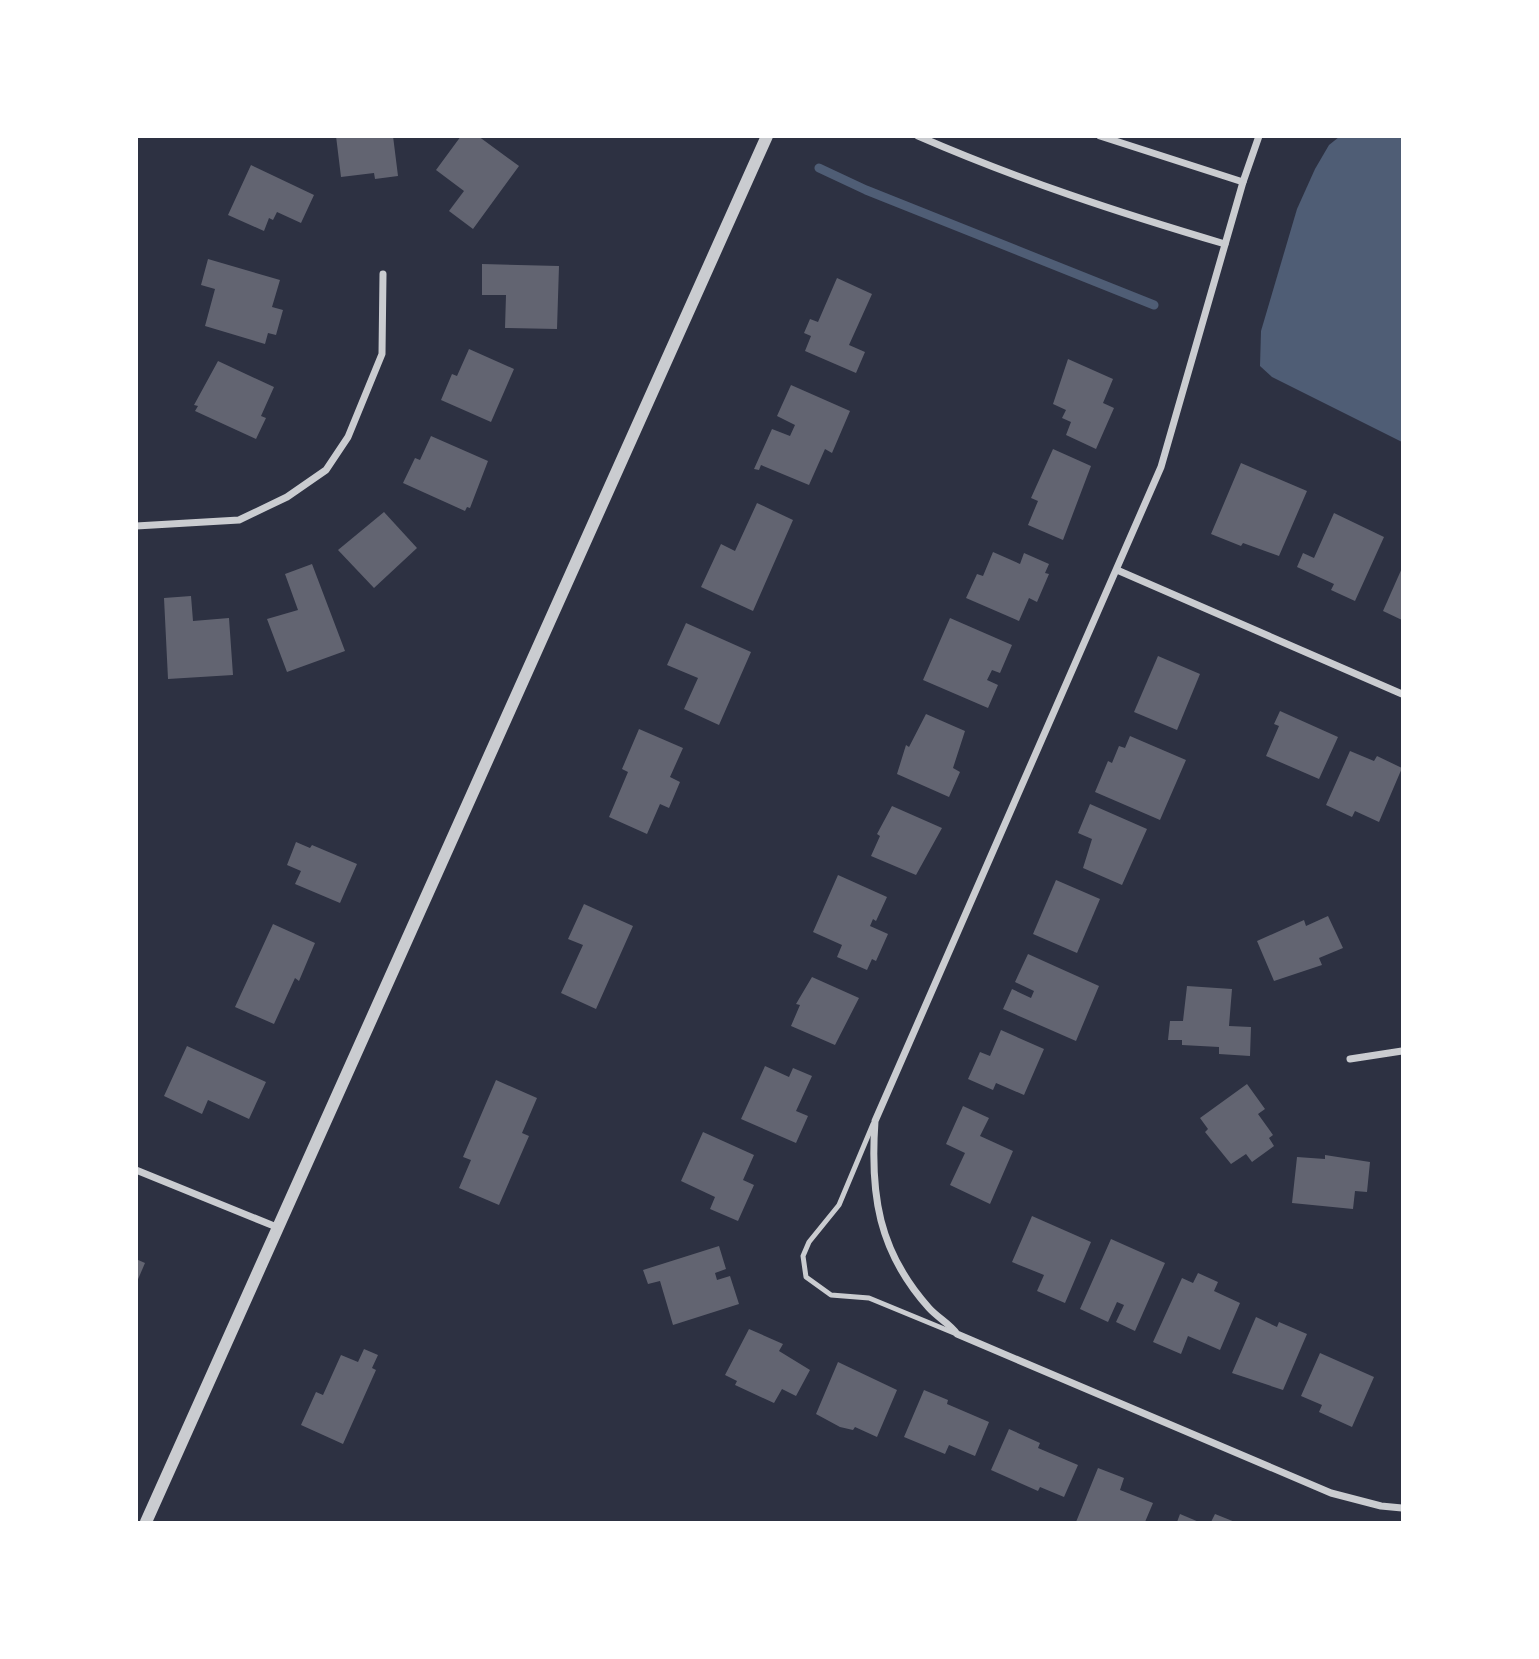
<svg xmlns="http://www.w3.org/2000/svg" width="1539" height="1659" viewBox="0 0 1539 1659" font-family="'Noto Sans',sans-serif">
  <style>
    .water { fill: #4f5d75 }
    .lines { fill: none; stroke-linecap: round; stroke-linejoin: round }
    .stream { stroke: #4f5d75; stroke-width: 9 }
    .building { fill: #626471 }
    .service { stroke: #caccd0; stroke-width: 5 }
    .minor { stroke: #caccd0; stroke-width: 7 }
    .tertiary { stroke: #caccd0; stroke-width: 12 }
  </style>
  <rect width="100%" height="100%" fill="#2d3142"/>
  <!-- water -->
  <path class="water" d="M1339,137H1402V442L1272,377L1260,366L1261,331L1297,209L1315,169L1329,145Z"/>
  <g class="lines">
    <!-- stream -->
    <path class="stream" d="M819,168L866,190L1154,305"/>
  </g>
  <!-- building -->
  <g class="building">
    <path d="M336,136H393L398,176L375,179L374,173L341,177Z"/>
    <path d="M461,136H478L519,166L473,229L449,211L464,191L436,170Z"/>
    <path d="M251,165L314,195L301,223L277,212L273,220L269,218L264,231L228,215Z"/>
    <path d="M208,259L280,280L272,307L283,310L276,335L268,333L265,344L205,326L215,289L201,285Z"/>
    <path d="M482,264L559,266L557,329L505,328L506,295H482Z"/>
    <path d="M837,278L872,294L849,345L865,352L856,373L805,351L811,336L804,333L810,319L818,322Z"/>
    <path d="M469,349L514,369L491,422L441,400L452,374L457,376Z"/>
    <path d="M1068,359L1113,379L1103,403L1114,408L1096,449L1066,435L1071,422L1062,418L1066,410L1053,404Z"/>
    <path d="M218,361L274,387L261,416L266,418L256,439L195,411L198,406L194,405Z"/>
    <path d="M791,385L850,411L832,453L825,449L809,485L761,465L759,470L754,469L772,429L790,436L795,425L777,416Z"/>
    <path d="M431,436L488,461L470,508L467,507L465,511L403,483L415,458L420,460Z"/>
    <path d="M1053,449L1091,466L1063,540L1028,525L1038,501L1031,498Z"/>
    <path d="M1241,463L1307,491L1279,556L1243,543L1241,546L1211,534Z"/>
    <path d="M757,503L793,520L753,611L701,587L721,544L735,551Z"/>
    <path d="M384,512L417,548L374,588L338,550Z"/>
    <path d="M1334,513L1384,537L1355,601L1331,590L1334,584L1297,567L1303,553L1314,558Z"/>
    <path d="M993,552L1020,564L1024,553L1049,564L1045,573L1049,574L1037,602L1029,598L1019,621L966,598L977,574L983,576Z"/>
    <path d="M312,564L345,651L287,672L267,619L298,610L285,574Z"/>
    <path d="M1402,568V620L1383,611Z"/>
    <path d="M191,596L193,621L229,618L233,675L168,679L164,598Z"/>
    <path d="M950,618L1012,645L1000,673L992,670L987,680L998,685L988,708L923,680Z"/>
    <path d="M686,623L751,652L719,725L684,709L698,678L667,665Z"/>
    <path d="M1158,656L1200,674L1177,730L1134,712Z"/>
    <path d="M1280,711L1338,737L1319,779L1266,756L1279,726L1274,724Z"/>
    <path d="M926,714L965,731L953,768L960,772L949,797L897,774L906,745L909,747Z"/>
    <path d="M639,729L683,748L670,777L680,782L669,808L660,804L647,834L609,817L628,772L622,769Z"/>
    <path d="M1130,736L1186,760L1160,820L1095,792L1108,761L1112,763L1119,746L1125,748Z"/>
    <path d="M1350,751L1374,761L1377,756L1402,768L1379,822L1355,811L1352,817L1326,805Z"/>
    <path d="M1090,804L1147,829L1122,885L1083,868L1092,839L1078,833Z"/>
    <path d="M892,806L942,828L916,875L871,856L880,836L877,834Z"/>
    <path d="M296,842L310,848L312,845L357,864L340,903L295,884L301,871L287,865Z"/>
    <path d="M838,875L887,897L876,921L873,919L870,926L888,934L876,961L872,959L867,970L837,957L842,945L813,932Z"/>
    <path d="M1056,880L1100,899L1077,953L1033,934Z"/>
    <path d="M584,904L633,926L596,1009L561,993L583,945L568,939Z"/>
    <path d="M1328,916L1343,948L1319,958L1322,965L1274,981L1257,941L1304,920L1306,926Z"/>
    <path d="M273,924L315,943L299,981L295,978L274,1024L235,1007Z"/>
    <path d="M1028,954L1099,986L1076,1041L1003,1009L1012,989L1031,998L1034,991L1015,982Z"/>
    <path d="M812,977L859,998L835,1045L791,1026L800,1005L796,1004Z"/>
    <path d="M1187,986L1232,989L1229,1026L1251,1027L1250,1056L1219,1054V1047L1182,1045V1040H1168L1170,1021H1183Z"/>
    <path d="M1001,1030L1044,1049L1024,1095L996,1083L993,1090L968,1079L980,1052L990,1056Z"/>
    <path d="M187,1046L266,1082L249,1119L208,1100L202,1114L164,1096Z"/>
    <path d="M765,1066L789,1077L793,1068L812,1076L796,1111L808,1116L796,1143L741,1119Z"/>
    <path d="M496,1080L537,1098L522,1133L529,1136L499,1205L459,1188L471,1160L463,1157Z"/>
    <path d="M1247,1084L1265,1109L1258,1114L1273,1135L1269,1138L1274,1146L1252,1162L1246,1154L1231,1164L1205,1132L1208,1129L1200,1118Z"/>
    <path d="M963,1106L989,1118L980,1136L1013,1151L990,1204L950,1185L965,1153L946,1144Z"/>
    <path d="M703,1132L754,1155L743,1180L754,1185L738,1221L710,1209L715,1197L681,1181Z"/>
    <path d="M1325,1155L1370,1162L1367,1192L1355,1191L1353,1209L1292,1203L1297,1157L1325,1159Z"/>
    <path d="M1032,1216L1091,1242L1065,1303L1037,1291L1044,1275L1012,1262Z"/>
    <path d="M1111,1239L1165,1263L1135,1331L1116,1322L1124,1305L1117,1302L1108,1322L1080,1309Z"/>
    <path d="M719,1246L726,1269L715,1273L717,1280L730,1276L739,1304L673,1325L660,1281L648,1284L643,1270Z"/>
    <path d="M136,1259L145,1263L136,1284Z"/>
    <path d="M1198,1273L1218,1282L1214,1291L1240,1303L1220,1350L1188,1336L1181,1354L1153,1342L1182,1278L1193,1283Z"/>
    <path d="M1256,1317L1277,1327L1279,1322L1307,1334L1283,1390L1232,1373Z"/>
    <path d="M749,1329L783,1344L779,1351L810,1370L796,1396L782,1389L774,1403L735,1385L737,1381L725,1375Z"/>
    <path d="M364,1349L378,1355L372,1368L376,1370L343,1444L301,1425L316,1392L323,1395L341,1355L358,1362Z"/>
    <path d="M1320,1353L1374,1377L1352,1427L1319,1412L1322,1405L1301,1396Z"/>
    <path d="M838,1362L897,1390L877,1437L855,1427L853,1430L840,1427L816,1414Z"/>
    <path d="M924,1390L948,1400L947,1404L989,1422L975,1456L949,1445L945,1454L904,1437Z"/>
    <path d="M1009,1429L1040,1443L1038,1448L1078,1465L1064,1497L1040,1487L1038,1491L991,1470Z"/>
    <path d="M1098,1468L1124,1478L1120,1490L1153,1503L1145,1522H1076Z"/>
    <path d="M1180,1514L1199,1522H1177Z"/>
    <path d="M1215,1514L1235,1522H1211Z"/>
  </g>
  <g class="lines">
    <!-- service -->
    <path class="service" d="M873,1124L839,1205L809,1242L803,1256L806,1277L831,1295L869,1298L954,1333"/>
    <!-- minor -->
    <g class="minor">
      <path d="M918,136C1019,180 1120,213 1225,244"/>
      <path d="M1100,136L1243,182"/>
      <path d="M1259,136L1243,182L1161,467L875,1121C870,1194 878,1251 929,1308C938,1318 949,1323 957,1334L1331,1493L1381,1506L1402,1508"/>
      <path d="M136,526L239,520L287,497L326,470L348,437L382,354L383,274"/>
      <path d="M1117,570L1402,694"/>
      <path d="M1350,1059L1402,1051"/>
      <path d="M136,1170L279,1228"/>
    </g>
    <!-- tertiary -->
    <path class="tertiary" d="M146,1522L767,136"/>
  </g>
  <!-- border -->
  <rect width="1539" height="1659" fill="none" stroke="#ffffff" stroke-width="276"/>
</svg>
